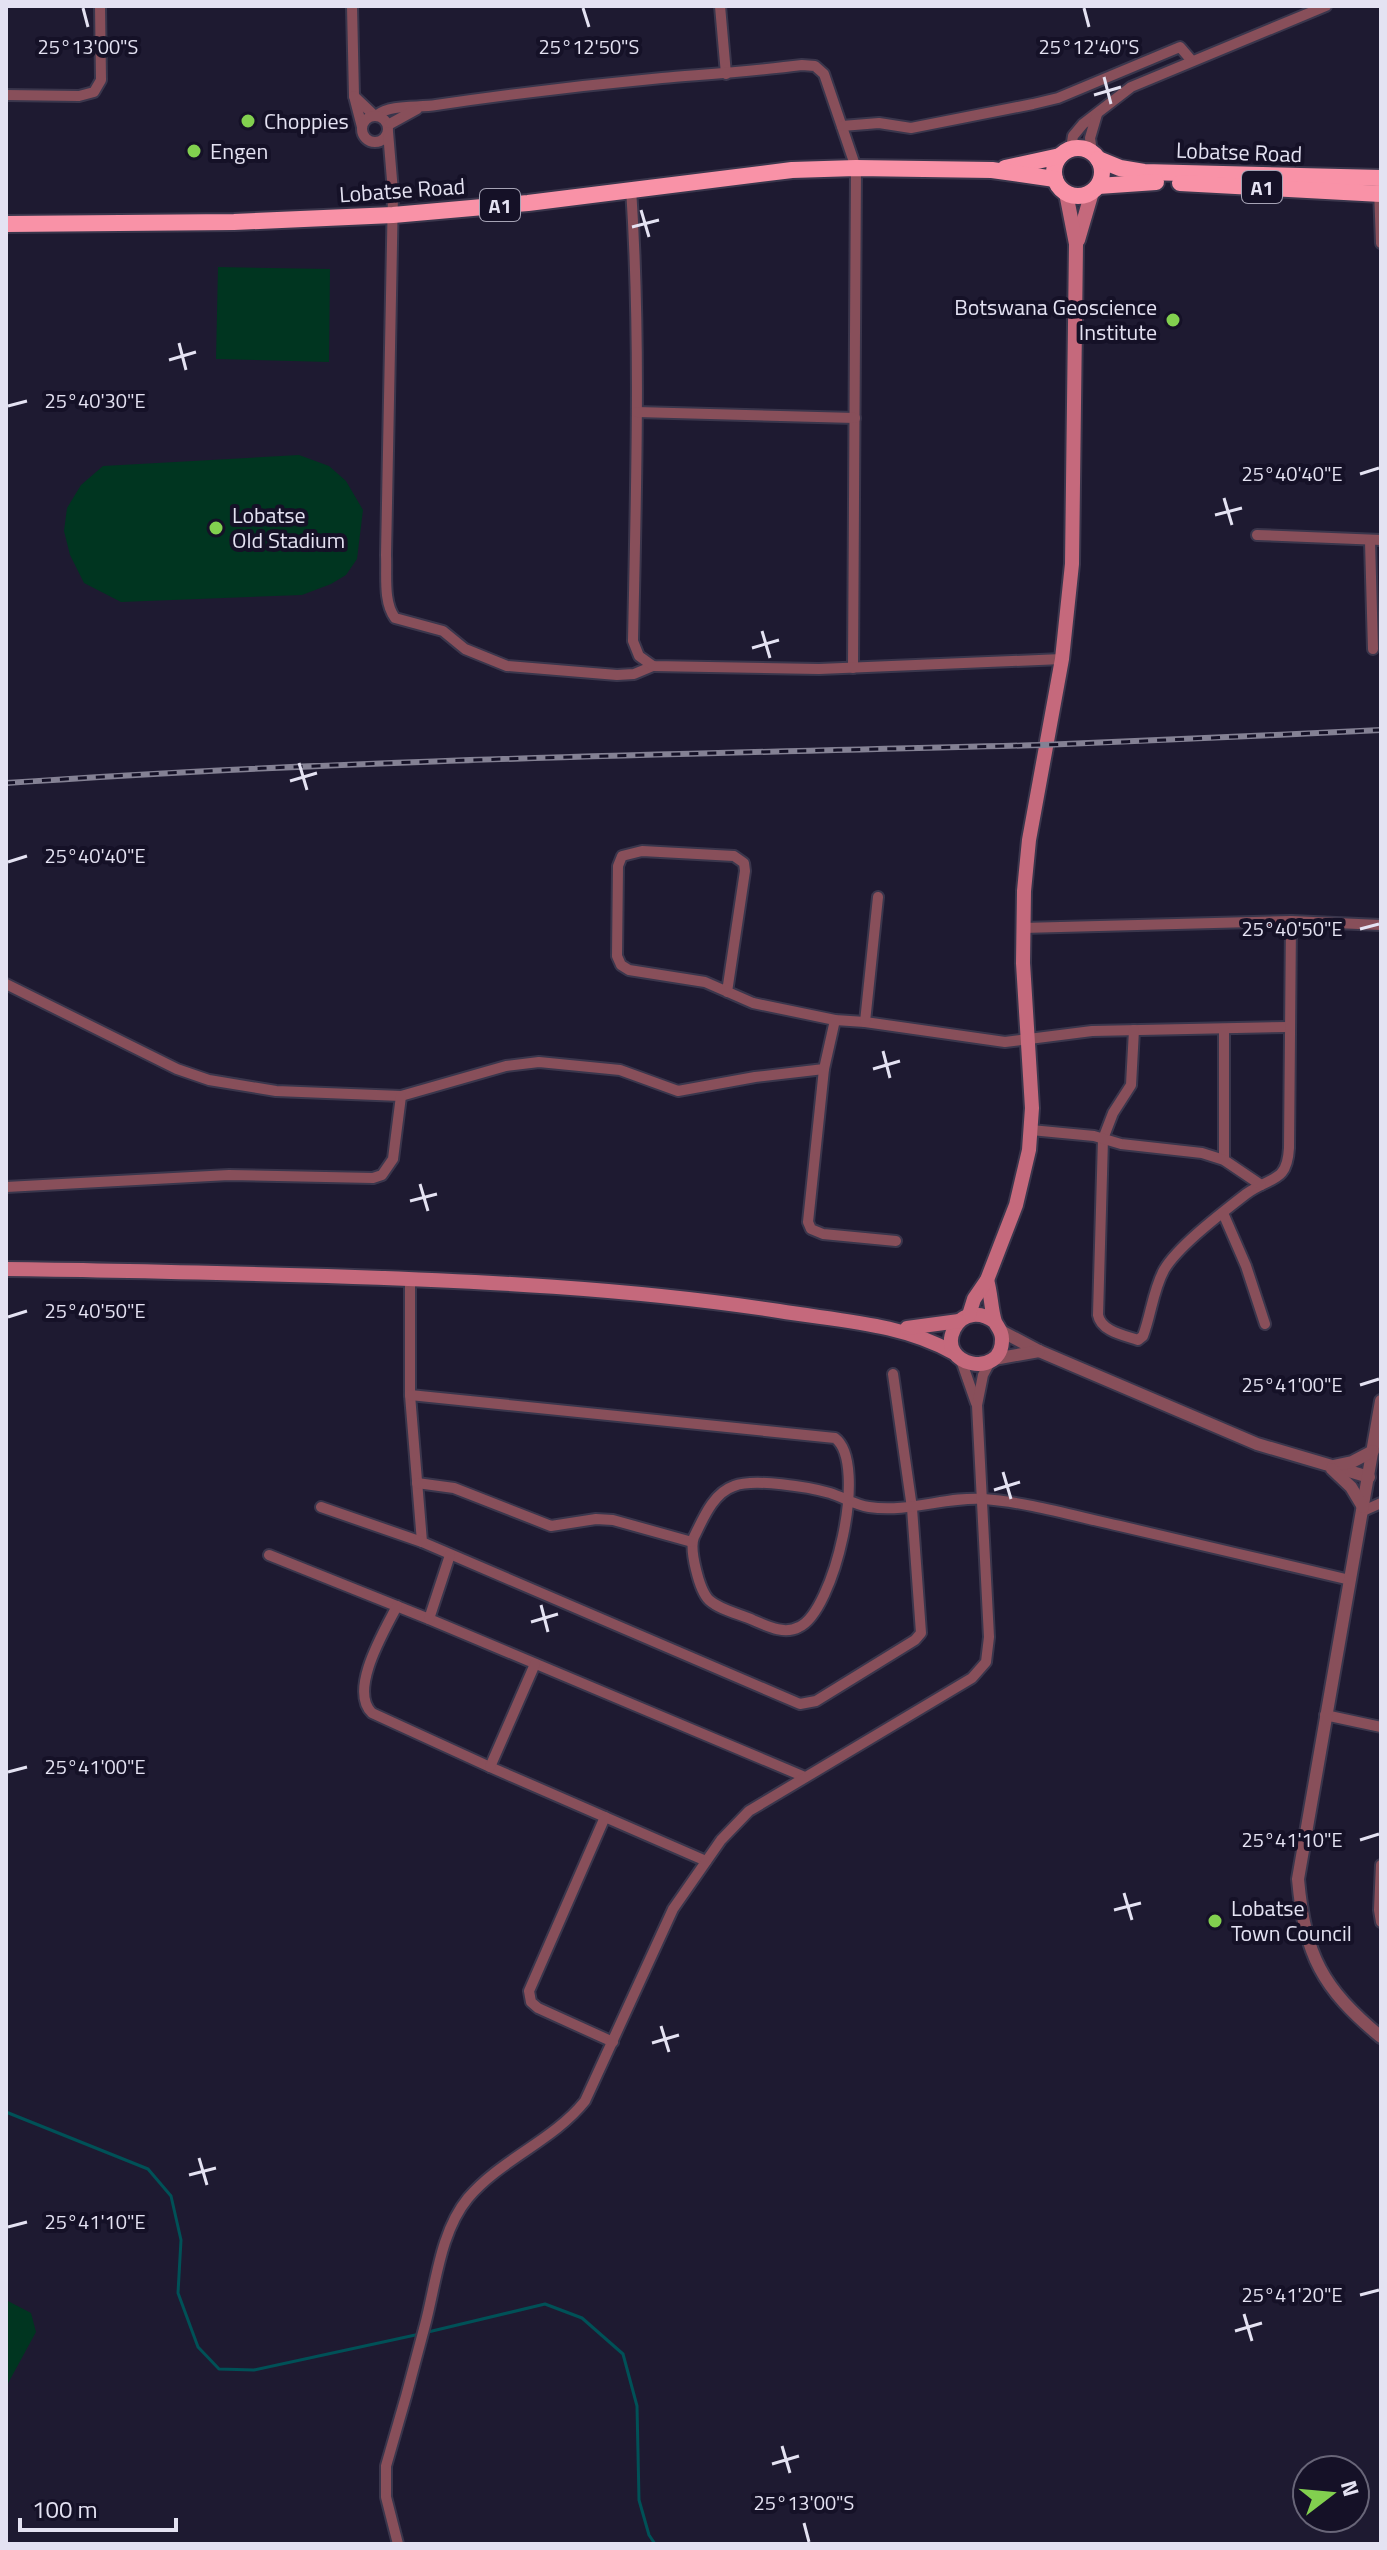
<svg xmlns="http://www.w3.org/2000/svg" width="1387" height="2550" viewBox="0 0 1387 2550" font-family="'Titillium Web',sans-serif">
  <style>
    .green { fill: #003520 }
    .lines { fill: none; stroke-linecap: round; stroke-linejoin: round }
    .stream { stroke: #005157; stroke-width: 3 }
    .minor-casing { stroke: #3a364c; stroke-width: 14 }
    .tertiary-casing { stroke: #3a364c; stroke-width: 16 }
    .secondary-casing { stroke: #3a364c; stroke-width: 18 }
    .trunk-casing { stroke: #3a364c; stroke-width: 20 }
    .minor { stroke: #884f5a; stroke-width: 10 }
    .tertiary { stroke: #884f5a; stroke-width: 12 }
    .secondary { stroke: #c5697c; stroke-width: 14 }
    .trunk { stroke: #f992a7; stroke-width: 16 }
    .rail-casing { stroke: #848194; stroke-width: 6 }
    .rail { stroke: #151127; stroke-width: 3; stroke-dasharray: 9; stroke-linecap: butt }
    .ticks { fill: none; stroke: #e4e2f2; stroke-width: 3 }
    .poi-dot { fill: #82d04f; stroke: #151127; stroke-width: 3 }
    .labels { text-anchor: middle; dominant-baseline: central; stroke-width: 8; stroke-linejoin: round; paint-order: stroke }
    .shield { fill: #151127; stroke: #a6a3b5; stroke-width: 2 }
    .shield-label { font-size: 20px; font-weight: bold; fill: #e4e2f2 }
    .poi-label { font-size: 22px; fill: #e4e2f2; stroke: #151127; text-anchor: start }
    .street-label { font-size: 22px; fill: #e4e2f2; stroke: #151127 }
    .ticks-label { font-size: 20px; text-anchor: middle; fill: #e4e2f2; stroke: #151127; stroke-width: 8; stroke-linejoin: round; paint-order: stroke }
  </style>
  <rect width="100%" height="100%" fill="#1e1a31"/>
  <!-- green -->
  <g class="green">
    <path d="M218,267L330,269L329,362L216,359Z"/>
    <path d="M299,455L329,466L346,481L363,510L357,559L346,575L331,584L302,595L121,602L84,583L70,555L64,531L67,508L81,485L103,466Z"/>
    <path d="M6,2300L31,2313L36,2332L6,2387Z"/>
  </g>
  <g class="lines">
    <!-- stream -->
    <g class="stream">
      <path d="M6,2112L148,2169L171,2196L181,2240L178,2293L198,2347L219,2369L254,2370L420,2334"/>
      <path d="M428,2332L545,2304L582,2318L623,2354L637,2406L639,2500L649,2535L655,2544"/>
    </g>
    <defs>
      <g id="minor">
        <path d="M352,6L354,96L362,127"/>
        <path d="M720,6L726,74"/>
        <path d="M6,95L79,96L94,92L101,80L100,6"/>
        <path d="M354,96L374,115"/>
        <path d="M377,115C391,104 418,108 436,105C511,94 586,85 662,78C709,74 755,71 802,65L815,66L824,74L856,168L853,668"/>
        <circle cx="375" cy="129" r="13"/>
        <path d="M388,125L417,109"/>
        <path d="M842,126L879,123L911,128L1033,104L1058,98L1180,47L1192,61"/>
        <path d="M388,132L393,192L386,555C387,575 383,602 395,618L443,631L465,649L507,666L617,675L634,674L653,666"/>
        <path d="M1071,149L1073,136L1083,124L1131,87L1326,6"/>
        <path d="M1092,153L1090,138L1097,114"/>
        <path d="M631,188C641,339 636,490 633,641L639,656L653,666L819,669L1062,659"/>
        <path d="M1379,189L1381,243"/>
        <path d="M637,412L855,418"/>
        <path d="M1257,535L1381,540"/>
        <path d="M1370,541L1373,649"/>
        <path d="M1022,928L1291,921L1381,925"/>
        <path d="M6,984L177,1069L209,1080L276,1091L401,1096L506,1066L539,1062L620,1070L678,1091L755,1077L824,1069"/>
        <path d="M727,992L745,871L744,863L734,856L642,851L622,856L618,866L617,956L621,965L629,970L705,982L753,1003L835,1020L865,1022L1005,1042L1092,1031L1288,1027"/>
        <path d="M835,1020L824,1069L808,1222L811,1229L823,1234L896,1241"/>
        <path d="M865,1022L878,897"/>
        <path d="M1224,1029V1160"/>
        <path d="M1134,1030L1131,1085L1113,1113L1103,1139L1098,1315C1101,1331 1123,1335 1138,1340L1143,1336C1151,1315 1153,1290 1164,1270C1178,1246 1223,1212 1246,1194C1270,1176 1287,1184 1289,1148L1291,921"/>
        <path d="M1031,1130L1094,1136L1121,1144L1202,1153L1224,1160L1261,1185"/>
        <path d="M6,1187L229,1175L373,1178L382,1175L393,1159L401,1096"/>
        <path d="M1223,1213L1246,1266L1265,1324"/>
        <path d="M410,1279V1395L422,1542L800,1704L816,1701L915,1640L921,1633L912,1508L893,1374"/>
        <path d="M961,1360L976,1403"/>
        <path d="M410,1395L835,1438C869,1463 834,1612 799,1627C784,1635 767,1626 753,1620C740,1614 720,1610 709,1600C699,1590 689,1549 694,1537C703,1519 713,1493 734,1486C754,1478 809,1487 830,1493C843,1497 855,1505 869,1507C909,1513 947,1496 984,1499C1027,1502 1078,1517 1120,1526C1197,1544 1273,1562 1350,1580"/>
        <path d="M417,1483L454,1488L551,1526L596,1519L613,1520L692,1542"/>
        <path d="M321,1507L422,1542"/>
        <path d="M1363,1511L1381,1503"/>
        <path d="M269,1555L429,1619L805,1777"/>
        <path d="M397,1606C385,1630 348,1690 372,1713L490,1767L706,1861"/>
        <path d="M429,1619L450,1555"/>
        <path d="M1325,1715L1381,1727"/>
        <path d="M490,1767L535,1664"/>
        <path d="M605,1817L529,1991L531,2002L538,2008L613,2042"/>
        <path d="M1381,1865L1379,1910L1381,1922"/>
        <path d="M398,2544L386,2497V2466C400,2419 413,2372 425,2325C436,2284 440,2232 468,2198C501,2159 553,2141 585,2101L673,1909L721,1840L749,1811L972,1678L986,1662L989,1637L977,1405L983,1375L990,1362"/>
      </g>
      <g id="tertiary">
        <path d="M1001,1331L1039,1351L1257,1444L1369,1477"/>
        <path d="M994,1359L1039,1351"/>
        <path d="M1381,1401L1298,1879C1305,1956 1322,1988 1381,2037"/>
        <path d="M1333,1466L1352,1462L1373,1451"/>
        <path d="M1332,1469L1351,1487L1363,1507"/>
      </g>
      <g id="secondary">
        <path d="M1078,240L1092,192"/>
        <path d="M6,1269C113,1270 220,1273 327,1276C478,1281 629,1288 779,1311C839,1321 901,1323 954,1353"/>
        <path d="M987,1280C991,1293 991,1310 995,1322C998,1328 1002,1331 1002,1339C1003,1380 936,1366 954,1329C963,1311 982,1312 995,1322"/>
        <path d="M969,1315L974,1299L987,1280L1016,1205L1029,1150L1032,1108L1023,963L1024,891L1029,840L1062,659L1072,564L1076,244L1066,193"/>
        <path d="M907,1328L959,1321"/>
      </g>
      <g id="trunk">
        <circle cx="1078" cy="172" r="24"/>
        <path d="M1098,159L1120,168L1144,172L1381,178"/>
        <path d="M1005,168L1060,156"/>
        <path d="M1180,183L1381,194"/>
        <path d="M1098,186L1156,182"/>
        <path d="M6,224L234,222L393,215L528,203L792,170L856,168L992,170L1055,179"/>
      </g>
    </defs>
    <!-- minor casing -->
    <use href="#minor" class="minor-casing"/>
    <!-- tertiary casing -->
    <use href="#tertiary" class="tertiary-casing"/>
    <!-- secondary casing -->
    <use href="#secondary" class="secondary-casing"/>
    <!-- trunk casing -->
    <use href="#trunk" class="trunk-casing"/>
    <!-- minor -->
    <use href="#minor" class="minor"/>
    <!-- tertiary -->
    <use href="#tertiary" class="tertiary"/>
    <!-- secondary -->
    <use href="#secondary" class="secondary"/>
    <!-- trunk -->
    <use href="#trunk" class="trunk"/>
    <defs>
      <path id="rail" d="M6,783C351,759 697,754 1042,745C1155,741 1268,735 1381,730"/>
    </defs>
    <!-- rail casing -->
    <use href="#rail" class="rail-casing"/>
    <!-- rail -->
    <use href="#rail" class="rail"/>
  </g>
  <!-- ticks -->
  <path class="ticks" d="M83,8L88,27M583,8L589,27M1084,8L1089,27M1104,77L1111,104M1094,95L1121,87M641,210L649,237M632,227L659,220M179,343L186,370M169,360L196,352M8,406L27,401M1360,474L1379,468M1224,498L1232,525M1215,515L1242,508M762,631L770,658M752,648L779,640M299,763L307,790M290,781L317,773M8,862L27,856M1360,929L1379,924M883,1051L890,1078M873,1069L900,1061M420,1184L428,1211M410,1201L437,1194M8,1317L27,1311M1360,1385L1379,1379M1003,1472L1011,1499M994,1490L1020,1482M541,1605L548,1632M531,1622L558,1614M8,1772L27,1767M1360,1840L1379,1834M1124,1893L1132,1920M1114,1910L1141,1903M661,2026L669,2052M652,2043L679,2035M199,2158L207,2185M189,2175L216,2168M8,2227L27,2222M1360,2295L1379,2290M1244,2314L1252,2341M1235,2331L1262,2323M782,2446L790,2473M772,2464L799,2456M804,2523L809,2542"/>
  <!-- markers -->
  <g class="poi-dot">
    <circle cx="248" cy="121" r="8"/>
    <circle cx="194" cy="151" r="8"/>
    <circle cx="1173" cy="320" r="8"/>
    <circle cx="216" cy="528" r="8"/>
    <circle cx="1215" cy="1921" r="8"/>
  </g>
  <g class="labels">
    <!-- shield labels -->
    <g class="shield">
      <rect x="1242" y="171" width="40" height="32" rx="6"/>
      <rect x="480" y="189" width="40" height="32" rx="6"/>
    </g>
    <g class="shield-label">
      <text x="1262" y="187">A1</text>
      <text x="500" y="205">A1</text>
    </g>
    <!-- poi labels -->
    <g class="poi-label">
      <text x="264" y="121">Choppies</text>
      <text x="210" y="151">Engen</text>
      <text x="1157" y="307" text-anchor="end">Botswana Geoscience<tspan x="1157" dy="25">Institute</tspan></text>
      <text x="232" y="515">Lobatse<tspan x="232" dy="25">Old Stadium</tspan></text>
      <text x="1231" y="1908">Lobatse<tspan x="1231" dy="25">Town Council</tspan></text>
    </g>
    <!-- street labels -->
    <g class="street-label">
      <text transform="translate(1239 152) rotate(2)">Lobatse Road</text>
      <text transform="translate(402 190) rotate(-4)">Lobatse Road</text>
    </g>
  </g>
  <g class="ticks-label">
    <text x="88" y="54">25°13'00"S</text>
    <text x="589" y="54">25°12'50"S</text>
    <text x="1089" y="54">25°12'40"S</text>
    <text x="95" y="408">25°40'30"E</text>
    <text x="1292" y="481">25°40'40"E</text>
    <text x="95" y="863">25°40'40"E</text>
    <text x="1292" y="936">25°40'50"E</text>
    <text x="95" y="1318">25°40'50"E</text>
    <text x="1292" y="1392">25°41'00"E</text>
    <text x="95" y="1774">25°41'00"E</text>
    <text x="1292" y="1847">25°41'10"E</text>
    <text x="95" y="2229">25°41'10"E</text>
    <text x="1292" y="2302">25°41'20"E</text>
    <text x="804" y="2510">25°13'00"S</text>
  </g>
  <!-- border -->
  <rect width="1387" height="2550" fill="none" stroke="#e4e2f2" stroke-width="16"/>
  <!-- north arrow -->
  <g transform="translate(1331 2494) rotate(74)"><circle r="38" fill="#151127" stroke="#686578" stroke-width="2"/>
  <path d="M0-6L14 30L0 20L-14 30Z" fill="#82d04f"/>
  <text y="-12" font-size="22" font-weight="bold" text-anchor="middle" fill="#e4e2f2">N</text>
  </g>
  <!-- scale -->
  <path d="M20 2518v12h156v-12" fill="none" stroke="#e4e2f2" stroke-width="4"/>
  <text x="32" y="2518" font-size="24" fill="#e4e2f2" stroke="#151127" stroke-width="6" paint-order="stroke">100 m</text>
</svg>
